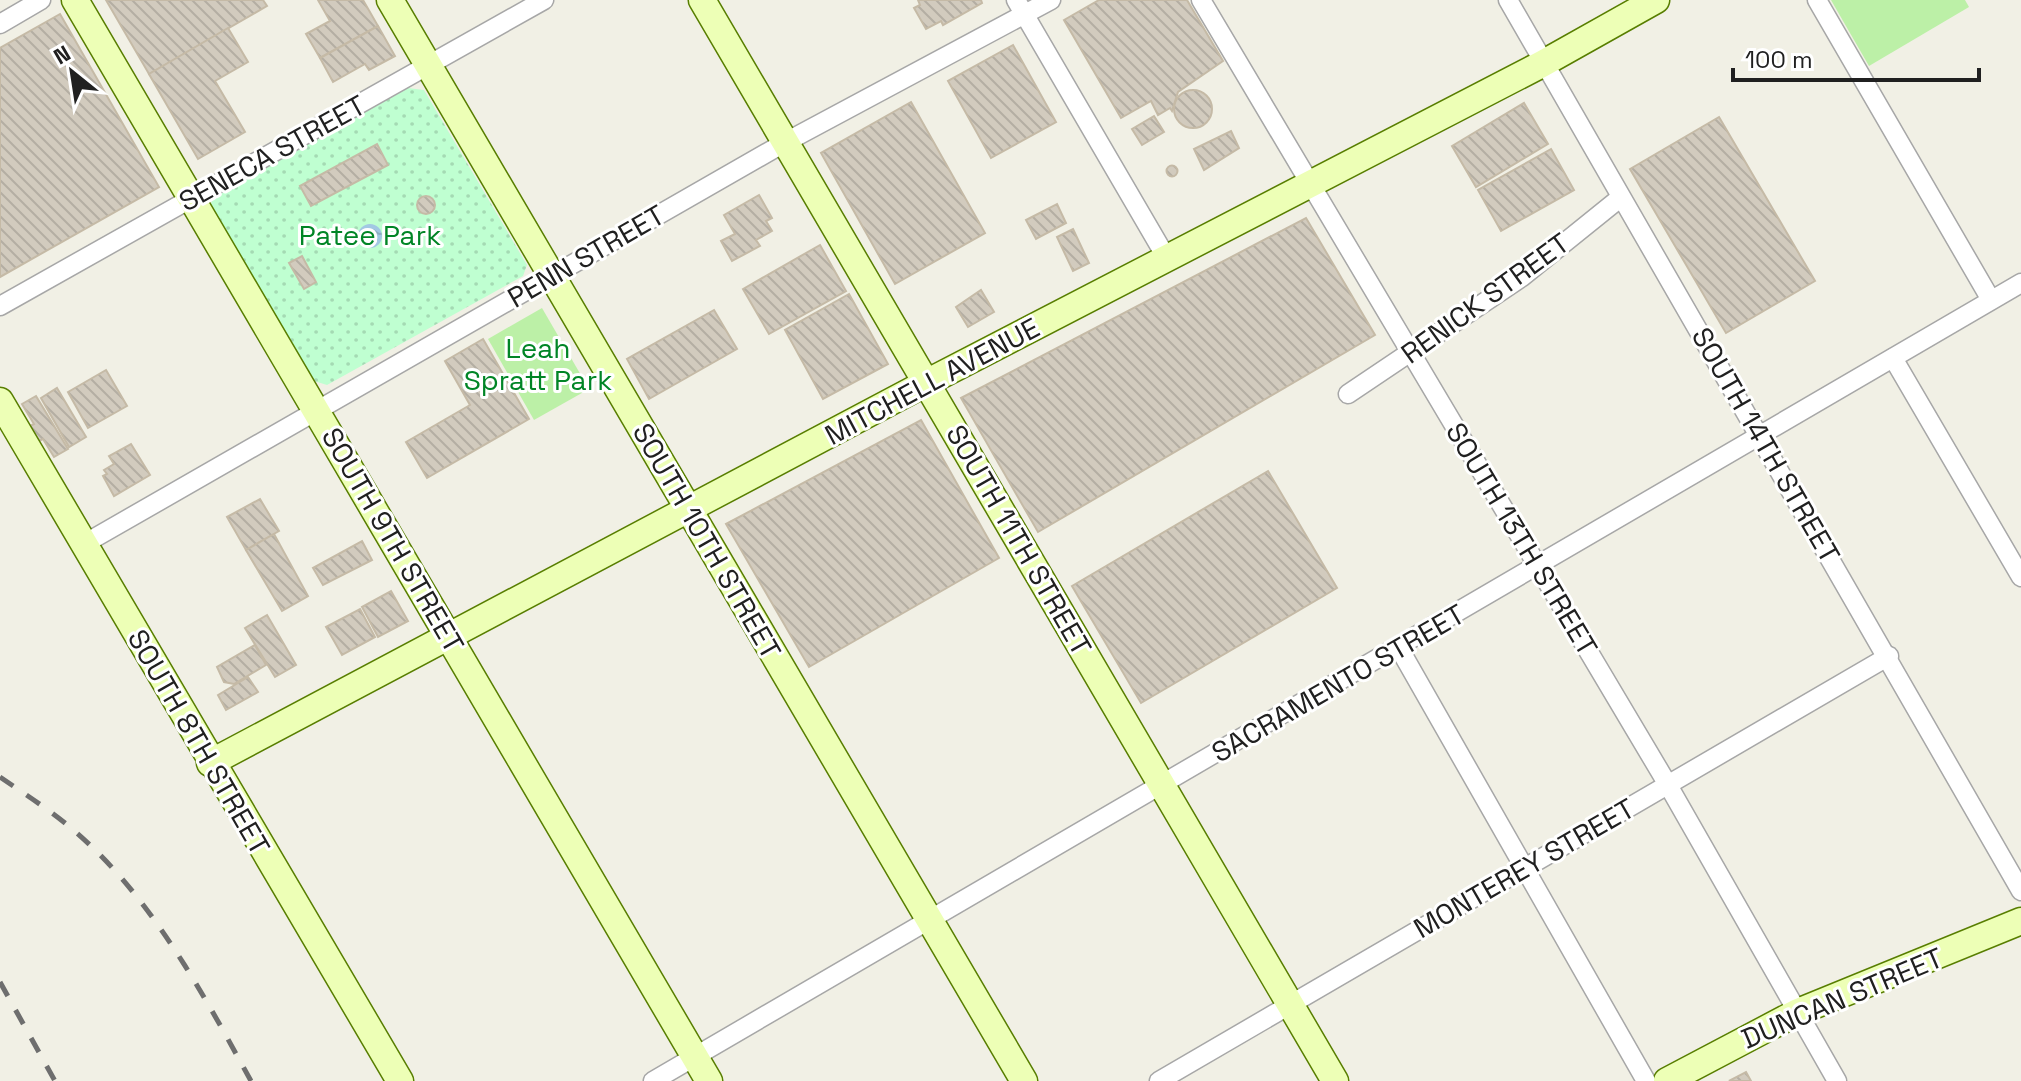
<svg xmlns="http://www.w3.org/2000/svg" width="2021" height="1081" viewBox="0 0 2021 1081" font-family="'Space Grotesk',sans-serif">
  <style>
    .grass { fill: #bcf0a7 }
    .park { fill: url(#park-dots) }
    .water { fill: url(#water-ripples) }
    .building { fill: url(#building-back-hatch); stroke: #c5baa6; stroke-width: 2 }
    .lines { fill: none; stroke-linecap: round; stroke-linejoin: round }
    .street-casing { stroke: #a7a7a7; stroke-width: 21 }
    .secondary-casing { stroke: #587e00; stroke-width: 29 }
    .street { stroke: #fff; stroke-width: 18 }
    .secondary { stroke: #edffb6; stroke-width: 26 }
    .rail { stroke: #6e6e6e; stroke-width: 5; stroke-dasharray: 16 16; stroke-linecap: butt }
    .labels { text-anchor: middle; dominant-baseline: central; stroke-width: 6; stroke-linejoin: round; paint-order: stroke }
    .street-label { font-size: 28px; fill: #202020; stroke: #fff }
    .park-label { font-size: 28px; fill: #018526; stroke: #fff }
  </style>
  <defs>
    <pattern id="park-dots" width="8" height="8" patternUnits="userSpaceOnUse" patternTransform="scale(2)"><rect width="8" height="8" fill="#bfffd1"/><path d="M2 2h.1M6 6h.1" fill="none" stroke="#a4dab3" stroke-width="1.8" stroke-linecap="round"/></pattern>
    <pattern id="water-ripples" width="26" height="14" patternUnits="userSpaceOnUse" patternTransform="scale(2)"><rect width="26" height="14" fill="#a2c8e3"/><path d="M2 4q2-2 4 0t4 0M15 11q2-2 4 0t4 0" fill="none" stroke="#8bacc2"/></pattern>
    <pattern id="building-back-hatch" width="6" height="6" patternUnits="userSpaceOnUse" patternTransform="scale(2)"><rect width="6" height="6" fill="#d2cbbe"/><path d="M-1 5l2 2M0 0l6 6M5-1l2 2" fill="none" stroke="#b4aea3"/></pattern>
  </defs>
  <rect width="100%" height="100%" fill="#f1f0e5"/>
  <!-- grass -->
  <g class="grass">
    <path d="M1831,0H1965L1969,7L1869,66Z"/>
    <path d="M542,308L589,389L534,420L488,339Z"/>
  </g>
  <!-- park -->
  <path class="park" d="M408,88L424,90L527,265L523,276L327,385L314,381L211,205L212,198Z"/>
  <!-- water -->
  <circle class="water" cx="370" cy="236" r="12"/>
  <!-- building -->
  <g class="building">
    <path d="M106,0H263L267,6L149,74Z"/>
    <path d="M318,0H363L378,26L320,58L306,34L330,21Z"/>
    <path d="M918,0H981L982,3L943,25L941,21L926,29L914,8L920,5Z"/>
    <path d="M1099,0H1187L1223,61L1178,92L1172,111L1170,108L1158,115L1151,101L1121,118L1064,20Z"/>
    <path d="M60,14L159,187L0,277V48Z"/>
    <path d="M378,26L395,56L369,70L365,64L333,82L320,58Z"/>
    <path d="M228,28L248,62L215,81L245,132L198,159L149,74Z"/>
    <path d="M1013,45L1056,122L991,158L948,81Z"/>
    <circle cx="1193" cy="109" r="19"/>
    <path d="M911,102L985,233L895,284L821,153Z"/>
    <path d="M1524,103L1548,144L1476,187L1452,146Z"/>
    <path d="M1154,116L1164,132L1142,145L1132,129Z"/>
    <path d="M1719,117L1815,281L1726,333L1630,169Z"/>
    <path d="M1231,131L1239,148L1204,170L1194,149Z"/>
    <path d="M377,144L388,165L311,206L300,186Z"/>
    <path d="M1551,149L1574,190L1501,231L1478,190Z"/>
    <circle cx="1172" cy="171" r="5.5"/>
    <path d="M759,195L772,218L766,221L772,231L756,240L760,246L732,261L721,241L735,234L724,215Z"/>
    <circle cx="426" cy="205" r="9"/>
    <path d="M1057,204L1066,223L1036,239L1026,220Z"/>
    <path d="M1306,218L1375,335L1038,532L961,398Z"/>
    <path d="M1073,229L1089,263L1073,271L1057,237Z"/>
    <path d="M820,245L846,291L769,334L743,289Z"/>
    <path d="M302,256L316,282L304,289L289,263Z"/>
    <path d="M981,290L994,312L968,327L956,307Z"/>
    <path d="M849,294L888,364L823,399L785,330Z"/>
    <path d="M714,310L737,349L649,399L627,359Z"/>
    <path d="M483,339L529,419L427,478L406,442L470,405L445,361Z"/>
    <path d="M106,370L127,406L88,428L68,392Z"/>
    <path d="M57,388L86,437L69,447L41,398Z"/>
    <path d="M36,396L68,449L54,457L43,439L37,442L28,427L34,424L22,404Z"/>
    <path d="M921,420L999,558L809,667L726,524Z"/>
    <path d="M131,444L150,475L114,496L103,476L107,474L104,470L114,464L109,456Z"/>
    <path d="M1268,471L1337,588L1141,703L1072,586Z"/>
    <path d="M260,499L279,531L246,550L227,517Z"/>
    <path d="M274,534L308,596L282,611L246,550Z"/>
    <path d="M362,541L372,560L323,585L313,568Z"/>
    <path d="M391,591L408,621L378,637L362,607Z"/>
    <path d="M360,609L375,637L342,655L326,627Z"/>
    <path d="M267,615L296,665L275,677L245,628Z"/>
    <path d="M255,645L266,665L234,684L224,682L217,667Z"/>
    <path d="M248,677L258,692L226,710L218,695Z"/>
    <path d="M1746,1072L1751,1081H1729Z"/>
  </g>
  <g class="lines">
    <defs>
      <g id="street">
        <path d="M1016,0L1166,257"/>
        <path d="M1201,0L1668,785L1837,1081"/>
        <path d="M1508,0L2021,891"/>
        <path d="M1817,0L1991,300"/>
        <path d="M0,24L41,0"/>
        <path d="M0,306L544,0"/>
        <path d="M1893,358L2021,577"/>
        <path d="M1348,394L1522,277L1620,198"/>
        <path d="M84,544L784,143L1051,0"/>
        <path d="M1399,648L1646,1081"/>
        <path d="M653,1081L2021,283"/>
        <path d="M1159,1081L1889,656"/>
      </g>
      <g id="secondary">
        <path d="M75,0L709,1081"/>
        <path d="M390,0L1024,1081"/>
        <path d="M702,0L1335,1081"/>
        <path d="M0,401L400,1081"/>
        <path d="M210,763L926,383L1542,64L1656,0"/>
        <path d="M1667,1081L1798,1012L2021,921"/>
      </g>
    </defs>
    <!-- street casing -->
    <use href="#street" class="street-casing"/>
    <!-- secondary casing -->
    <use href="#secondary" class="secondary-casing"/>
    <!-- street -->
    <use href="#street" class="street"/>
    <!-- secondary -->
    <use href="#secondary" class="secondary"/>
    <!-- rail -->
    <g class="rail">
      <path d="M0,777C22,792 45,807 65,823C147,889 201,990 251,1081"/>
      <path d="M0,982L55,1081"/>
    </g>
  </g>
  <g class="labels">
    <!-- street labels -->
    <g class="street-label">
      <text transform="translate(272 153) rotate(-29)">SENECA STREET</text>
      <text transform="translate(586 256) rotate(-30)">PENN STREET</text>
      <text transform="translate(1485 298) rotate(-36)">RENICK STREET</text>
      <text transform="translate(932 381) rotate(-28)">MITCHELL AVENUE</text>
      <text transform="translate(1766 445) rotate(60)">SOUTH 14TH STREET</text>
      <text transform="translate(1522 539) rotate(59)">SOUTH 13TH STREET</text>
      <text transform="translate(393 540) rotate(60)">SOUTH 9TH STREET</text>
      <text transform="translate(1019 540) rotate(60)">SOUTH 11TH STREET</text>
      <text transform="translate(707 541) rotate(60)">SOUTH 10TH STREET</text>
      <text transform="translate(1338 683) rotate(-30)">SACRAMENTO STREET</text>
      <text transform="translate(199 742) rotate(60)">SOUTH 8TH STREET</text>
      <text transform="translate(1524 868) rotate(-30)">MONTEREY STREET</text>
      <text transform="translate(1842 998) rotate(-23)">DUNCAN STREET</text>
    </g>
    <!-- park labels -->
    <g class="park-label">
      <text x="370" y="235">Patee Park</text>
      <text x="538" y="348">Leah<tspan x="538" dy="32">Spratt Park</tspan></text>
    </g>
  </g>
  <!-- north arrow -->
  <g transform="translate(72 72) rotate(330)" stroke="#ffffff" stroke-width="6" paint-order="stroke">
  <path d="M0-6L14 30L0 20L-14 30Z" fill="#202020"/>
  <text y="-12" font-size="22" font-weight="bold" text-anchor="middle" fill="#202020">N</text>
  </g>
  <!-- scale -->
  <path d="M1733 68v12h246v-12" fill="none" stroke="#202020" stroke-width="4"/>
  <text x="1745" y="68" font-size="24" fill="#202020" stroke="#ffffff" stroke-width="6" paint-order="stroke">100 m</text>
</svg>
